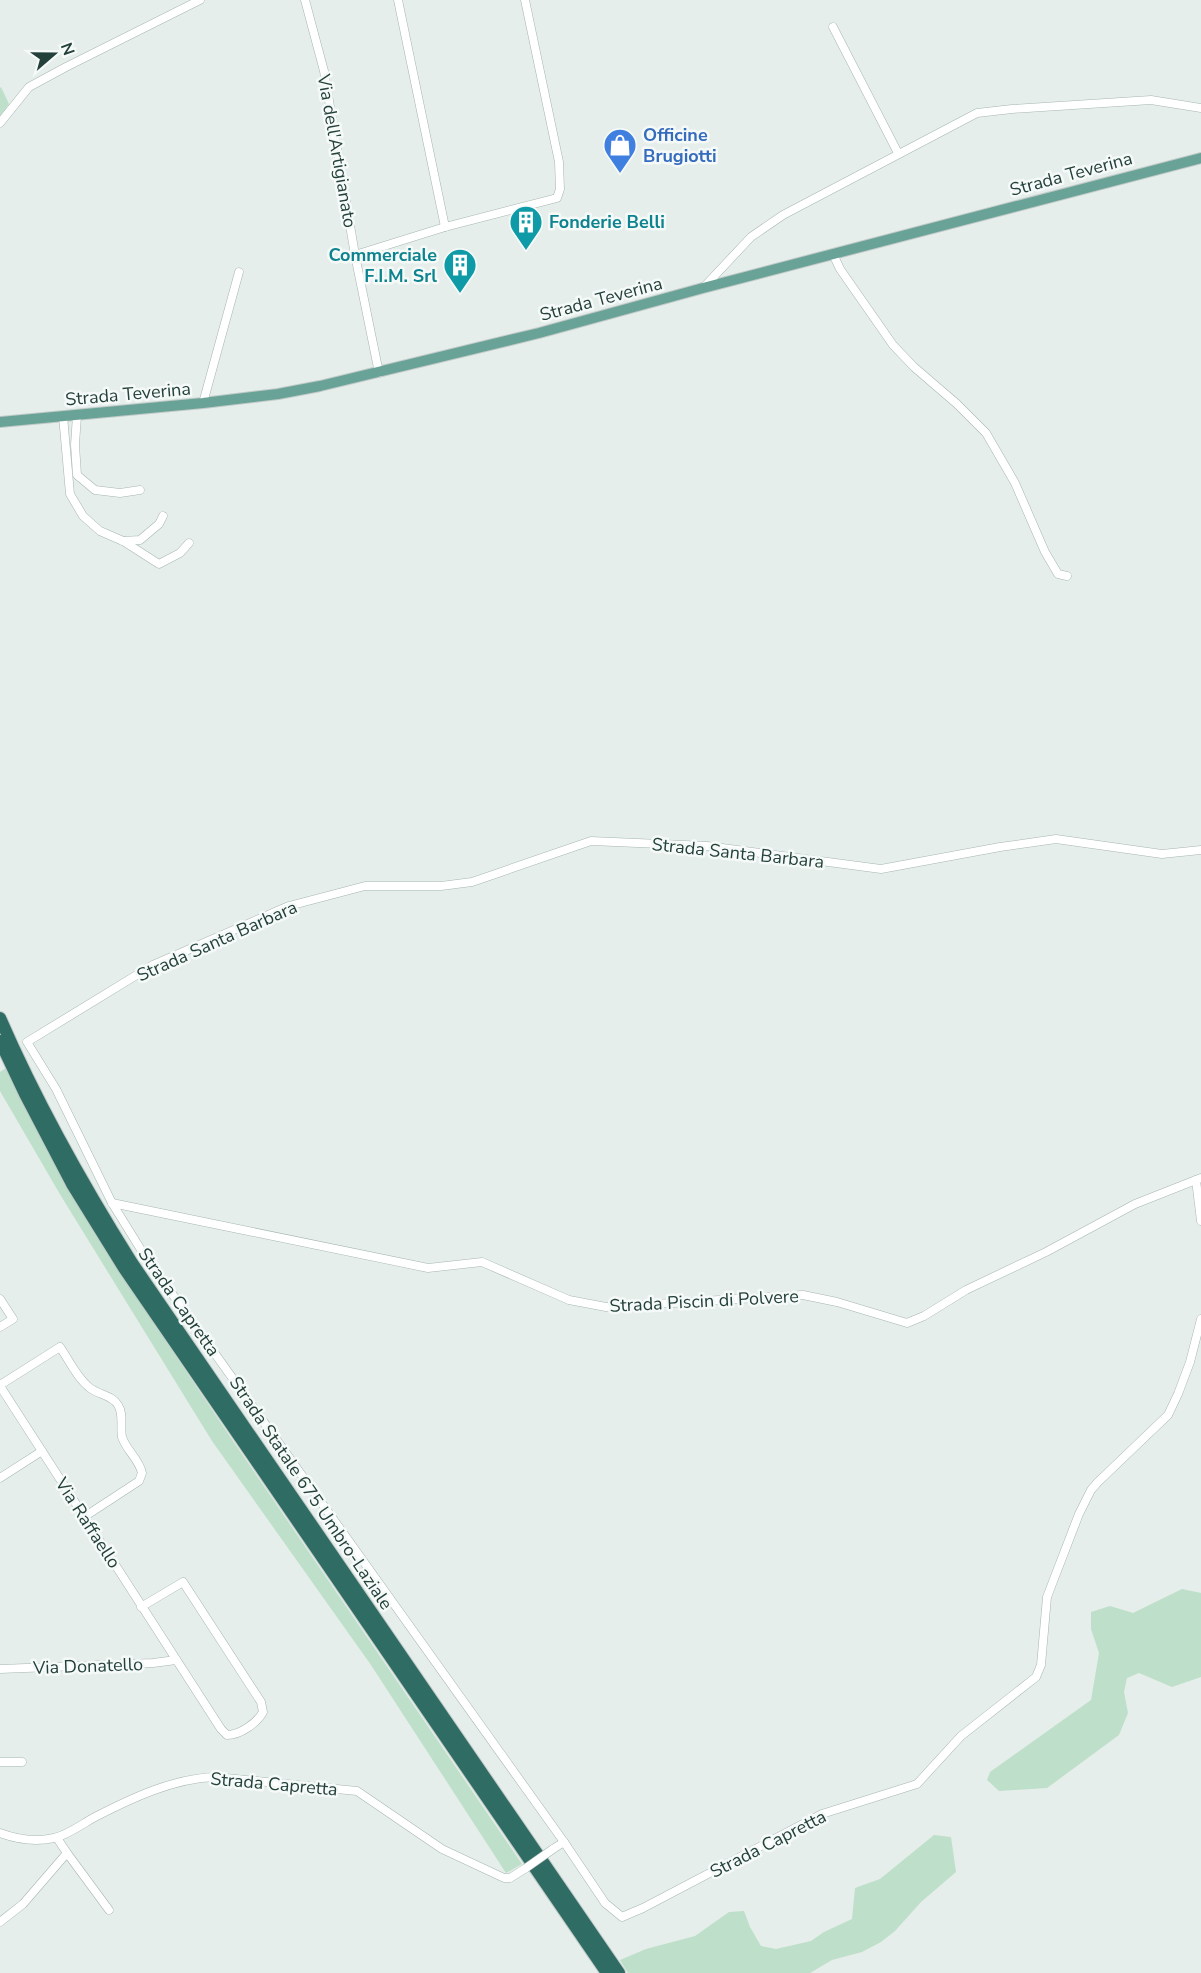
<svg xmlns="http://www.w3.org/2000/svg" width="1201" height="1973" viewBox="0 0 1201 1973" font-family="'Nunito Sans',sans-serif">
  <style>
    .green { fill: #bedfc9 }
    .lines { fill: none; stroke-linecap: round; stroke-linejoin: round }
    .minor-casing { stroke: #a7b6b2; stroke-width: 9 }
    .major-casing { stroke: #c2cac8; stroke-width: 12 }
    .highway-casing { stroke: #c2cac8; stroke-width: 14 }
    .minor { stroke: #fff; stroke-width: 8 }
    .major { stroke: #69a398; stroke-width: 10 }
    .highway { stroke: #2f6c64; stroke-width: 12 }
    .minor-bridge-casing { stroke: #a7b6b2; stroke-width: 9; stroke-linecap: butt }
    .minor-bridge { stroke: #fff; stroke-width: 8 }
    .labels { text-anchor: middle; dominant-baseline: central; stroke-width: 5; stroke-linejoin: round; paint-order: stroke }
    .shop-label { font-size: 18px; font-weight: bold; fill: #366cbe; stroke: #f5faf8; text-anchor: start }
    .street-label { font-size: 18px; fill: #24403a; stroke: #f5faf8 }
    .culture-label { font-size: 18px; font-weight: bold; fill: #0d838f; stroke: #f5faf8; text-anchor: start }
  </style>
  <rect width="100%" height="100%" fill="#e5eeea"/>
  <!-- green -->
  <g class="green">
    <path d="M1,87L9,104L0,116V88Z"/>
    <path d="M6,1068L50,1154L106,1252L231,1438L522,1864L506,1873L371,1665L212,1441L61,1196L0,1091V1072Z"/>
    <path d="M1182,1589L1201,1593V1677L1172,1687L1139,1673L1127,1678L1124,1692L1128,1713L1119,1735L1047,1788L999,1791L987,1780L990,1772L1091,1700L1099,1653L1091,1629V1612L1110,1606L1133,1613Z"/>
    <path d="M934,1835L951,1837L956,1872L921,1902L895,1931L881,1942L862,1952L832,1960L810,1973H628L620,1960L646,1949L695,1936L729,1912L744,1911L750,1927L761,1946L776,1949L811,1941L824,1932L852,1919L855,1888L880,1879Z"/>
  </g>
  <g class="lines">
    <defs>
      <g id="minor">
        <path d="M305,0L324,71L355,255L379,373"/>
        <path d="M398,0L445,227"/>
        <path d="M833,27L898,153"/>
        <path d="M0,123L29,87L66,67L200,0"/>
        <path d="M833,254L840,269L893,345L914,367L957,404L986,433L1015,483L1045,552L1058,574L1067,576"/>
        <path d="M355,255L445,227L557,198L560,189L559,162L525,0"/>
        <path d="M704,287L751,237L783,215L977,113L1012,109L1151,100L1201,108"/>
        <path d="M203,403L239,272"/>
        <path d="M77,415L75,445L77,475L95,490L120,493L140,490"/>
        <path d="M63,416L70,494L83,516L100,531L123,541L159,564L180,553L189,543"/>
        <path d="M123,541L140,540L159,524L163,516"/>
        <path d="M1196,1180L1201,1221"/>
        <path d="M112,1203L428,1268L482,1262L569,1300L606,1307L803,1295L837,1302L907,1323L924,1316L966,1290L1046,1252L1135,1204L1201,1178"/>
        <path d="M0,1299L13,1319L0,1327"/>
        <path d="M0,1385L60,1347C69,1360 77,1378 90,1388C99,1395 112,1395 118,1405C124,1414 120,1427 122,1437C126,1450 139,1459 142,1473L139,1481L84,1517"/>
        <path d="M0,1386L221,1729L227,1735C240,1735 257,1723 263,1712L261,1702L183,1582L141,1607"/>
        <path d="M0,1478L42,1451"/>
        <path d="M0,1669L153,1663L176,1660"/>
        <path d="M0,1762H22"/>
        <path d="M0,1833C16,1839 36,1842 54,1838C68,1835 82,1824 95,1817C132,1798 174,1778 216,1777L357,1791L442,1849L504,1878H510L526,1868"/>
        <path d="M57,1838L67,1853L109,1910"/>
        <path d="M564,1842L143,1253L112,1203L56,1089L27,1042L153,965L289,906L365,886H441L472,882L591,841L707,846L881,869L1000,847L1056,839L1162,854L1201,850"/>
        <path d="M553,1849L564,1842L605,1903L622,1917L643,1908L822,1814L917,1784L961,1736L1036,1677L1041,1665L1047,1597L1079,1514L1091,1490L1098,1482L1168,1415L1178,1394L1190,1362L1201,1319"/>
        <path d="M0,1922L23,1904L67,1853"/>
      </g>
      <path id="major" d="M0,422L203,403L278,394L320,386L539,333L703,288L1201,158"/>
      <g id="highway">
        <path d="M0,1018C37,1103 83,1185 132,1263L619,1973"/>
        <path d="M0,1041L25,1094L72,1184L124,1268L607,1973"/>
      </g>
    </defs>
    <!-- minor casing -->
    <use href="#minor" class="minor-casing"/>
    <!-- major casing -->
    <use href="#major" class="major-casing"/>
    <!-- highway casing -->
    <use href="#highway" class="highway-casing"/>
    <!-- minor -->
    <use href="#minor" class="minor"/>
    <!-- major -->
    <use href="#major" class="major"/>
    <!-- highway -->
    <use href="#highway" class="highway"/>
    <defs>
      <path id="minor-bridge" d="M526,1868L553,1849"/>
    </defs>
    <!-- minor-bridge casing -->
    <use href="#minor-bridge" class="minor-bridge-casing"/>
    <!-- minor-bridge -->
    <use href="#minor-bridge" class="minor-bridge"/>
  </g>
  <!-- icons -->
  <defs>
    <symbol id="shop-pin" viewBox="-11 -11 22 30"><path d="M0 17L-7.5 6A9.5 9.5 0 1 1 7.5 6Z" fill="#3f7fe0" stroke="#f5faf8"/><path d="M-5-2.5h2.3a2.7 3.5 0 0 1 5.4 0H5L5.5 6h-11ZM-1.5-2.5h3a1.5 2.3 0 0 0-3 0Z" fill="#fff"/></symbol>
    <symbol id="building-pin" viewBox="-11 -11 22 30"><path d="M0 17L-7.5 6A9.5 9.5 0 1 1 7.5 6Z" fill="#0f9aa8" stroke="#f5faf8"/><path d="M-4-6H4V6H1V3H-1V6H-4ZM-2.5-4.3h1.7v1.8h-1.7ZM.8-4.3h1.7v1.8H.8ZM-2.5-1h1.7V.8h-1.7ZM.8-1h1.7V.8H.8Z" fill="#fff"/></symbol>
  </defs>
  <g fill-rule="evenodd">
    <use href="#shop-pin" x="601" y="126" width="38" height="52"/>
    <use href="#building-pin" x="507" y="203" width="38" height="52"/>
    <use href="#building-pin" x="441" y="246" width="38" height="52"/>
  </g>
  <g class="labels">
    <!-- shop labels -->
    <g class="shop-label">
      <text x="643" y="135">Officine<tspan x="643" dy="21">Brugiotti</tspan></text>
    </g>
    <!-- street labels -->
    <g class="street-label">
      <text transform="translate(337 151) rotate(80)">Via dell'Artigianato</text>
      <text transform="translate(1071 174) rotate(-15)">Strada Teverina</text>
      <text transform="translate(601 299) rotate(-15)">Strada Teverina</text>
      <text transform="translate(128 394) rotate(-5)">Strada Teverina</text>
      <text transform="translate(738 853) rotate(6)">Strada Santa Barbara</text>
      <text transform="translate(217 941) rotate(-24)">Strada Santa Barbara</text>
      <text transform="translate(704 1301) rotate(-3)">Strada Piscin di Polvere</text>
      <text transform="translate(179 1302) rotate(55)">Strada Capretta</text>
      <text transform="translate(311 1493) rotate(56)">Strada Statale 675 Umbro-Laziale</text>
      <text transform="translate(88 1523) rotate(57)">Via Raffaello</text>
      <text transform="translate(88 1666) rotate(-2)">Via Donatello</text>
      <text transform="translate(274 1784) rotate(5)">Strada Capretta</text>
      <text transform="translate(768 1844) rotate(-27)">Strada Capretta</text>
    </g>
    <!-- culture labels -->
    <g class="culture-label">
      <text x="549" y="222">Fonderie Belli</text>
      <text x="437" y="255" text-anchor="end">Commerciale<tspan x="437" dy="21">F.I.M. Srl</tspan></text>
    </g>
  </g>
  <!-- north arrow -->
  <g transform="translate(54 54) rotate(70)" stroke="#f5faf8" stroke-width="4.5" paint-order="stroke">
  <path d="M0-4.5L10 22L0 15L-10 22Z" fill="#24403a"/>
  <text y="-9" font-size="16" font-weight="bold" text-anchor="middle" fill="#24403a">N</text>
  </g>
</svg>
